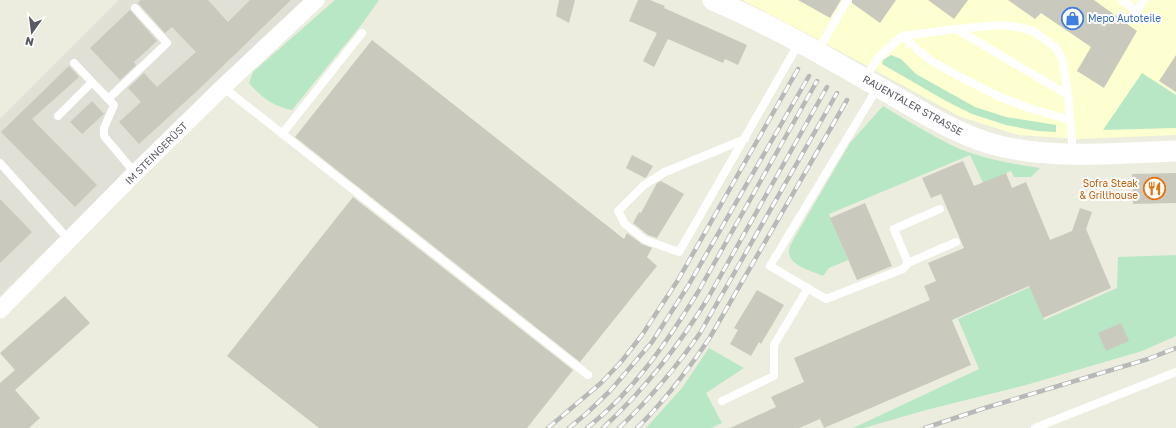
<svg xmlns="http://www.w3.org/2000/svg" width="1176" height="428" viewBox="0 0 1176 428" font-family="'Golos Text',sans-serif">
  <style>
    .commercial { fill: #fdffd1 }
    .industrial { fill: #e0e0d7 }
    .green { fill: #b8e7c5 }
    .building { fill: #cac9be }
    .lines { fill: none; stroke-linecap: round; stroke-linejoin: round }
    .service { stroke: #fff; stroke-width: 8 }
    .minor { stroke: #fff; stroke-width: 17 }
    .tertiary { stroke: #fff; stroke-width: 21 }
    .rail-casing { stroke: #b7b8b8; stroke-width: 4.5 }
    .rail { stroke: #fff; stroke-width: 3; stroke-dasharray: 9; stroke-linecap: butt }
    .labels { text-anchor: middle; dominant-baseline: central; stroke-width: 4; stroke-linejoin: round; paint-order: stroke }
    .shop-label { font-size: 10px; fill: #366cbe; stroke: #fff; text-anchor: start }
    .street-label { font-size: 10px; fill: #585962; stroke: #fff }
    .food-label { font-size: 10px; fill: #c56008; stroke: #fff; text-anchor: end }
  </style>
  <rect width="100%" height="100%" fill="#ecedde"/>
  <!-- commercial -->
  <path class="commercial" d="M742,0H1176V135L1079,139L1018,135L961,117L806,33Z"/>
  <!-- industrial -->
  <path class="industrial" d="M119,0H303L217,81L0,296V119Z"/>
  <!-- green -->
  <g class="green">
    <path d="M335,0H379L362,24L292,110C274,107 261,97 249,83L253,72Z"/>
    <path d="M891,55L901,59L916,74L975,107L1006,117L1056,125V132L1037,131L1006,125L972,114L946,101L882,64L883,60Z"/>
    <path d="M1142,73L1176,95V128L1103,130Z"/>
    <path d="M883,106C906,120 929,134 953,146C980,158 1011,164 1040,168L1031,177H1014L1011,171L983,183L970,155L829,214L848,260L829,268L823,276C813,271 788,266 789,251C789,248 791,244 792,242L850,143Z"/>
    <path d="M1176,255V336L1142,351L1026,385L926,410L864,428H853L979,369L958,319L1030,287L1044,320L1117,288L1118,257Z"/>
    <path d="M709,348L744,368L706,393L722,423L711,428H646L682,388Z"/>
  </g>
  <!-- building -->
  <g class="building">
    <path d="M141,0H208L228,22L250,0H291L197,91L139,144L119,122L141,102L128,88L144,73L157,87L196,52L172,27L165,33L138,3Z"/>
    <path d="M559,0H575L569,23L556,16Z"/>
    <path d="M638,0H650L665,6L664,8L747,45L738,65L725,59L723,63L668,39L654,67L643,61L657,33L629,21Z"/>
    <path d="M798,0H841L830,18Z"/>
    <path d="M852,0H896L880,23L852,3Z"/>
    <path d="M928,0H968L954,19Z"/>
    <path d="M1008,0H1094L1137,31L1104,88L1077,71L1091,47L1041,13L1035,19Z"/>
    <path d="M130,10L157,41L134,62L136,65L120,80L90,48Z"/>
    <path d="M372,40L624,239L627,233L642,244L652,248L647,257L657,266L580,362L295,137Z"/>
    <path d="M1176,55V92L1159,81Z"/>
    <path d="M69,66L79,77L32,119L97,185L75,207L1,132Z"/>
    <path d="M92,101L104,114L82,134L70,122Z"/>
    <path d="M632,155L653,166L647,176L645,178L626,168Z"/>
    <path d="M963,161L974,186L1006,173L1012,188L1026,182L1050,240L1072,231L1080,208L1092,212L1086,229L1111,288L1043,318L1029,286L952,320L971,365L824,428L820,419L799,428H730L776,407L771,397L804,382L794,358L930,300L924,286L936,281L928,263L964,248L941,194L931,198L922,178Z"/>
    <path d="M1176,173V203L1133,204L1132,174Z"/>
    <path d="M661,181L684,194L657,238L648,235L633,223L639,212L641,213L657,183Z"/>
    <path d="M353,197L573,370L527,428H319L227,356Z"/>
    <path d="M0,199L32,232L0,263Z"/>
    <path d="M865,203L892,266L857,280L830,218Z"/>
    <path d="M757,290L784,305L761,344L759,342L751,356L730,344L738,330L734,328Z"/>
    <path d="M65,296L90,323L15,390L40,418L29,428H0V383L15,370L0,353Z"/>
    <path d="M1121,323L1129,341L1106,351L1098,333Z"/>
  </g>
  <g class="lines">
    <!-- service -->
    <g class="service">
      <path d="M1122,0L1136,11L1144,0"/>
      <path d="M956,29L1068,95"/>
      <path d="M902,36L931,61L966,80L1002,98L1032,109L1070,120"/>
      <path d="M818,51L847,0"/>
      <path d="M74,63L92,82"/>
      <path d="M865,78L878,58L902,36L956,29L1000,25L1017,27L1033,31L1056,48L1062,59L1068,95L1073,153"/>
      <path d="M223,87L588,375"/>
      <path d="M878,87L770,266L826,299L903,269L908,263L894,229L940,209"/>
      <path d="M108,99L167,43L135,8"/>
      <path d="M58,116L92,82L114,105L104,128V136L135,173"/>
      <path d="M282,134L362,33"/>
      <path d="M745,139L665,172L644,185L618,211L625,224L645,240L679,252L799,43"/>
      <path d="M0,163L69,240"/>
      <path d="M908,263L956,242"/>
      <path d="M722,401L774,376V345L808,288"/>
      <path d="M1035,428L1176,372"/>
    </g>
    <!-- minor -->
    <path class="minor" d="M0,310L135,173L223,87L316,0"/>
    <!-- tertiary -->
    <path class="tertiary" d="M713,0C772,25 827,57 882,89C921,111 960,138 1004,147C1060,159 1119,153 1176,151"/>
    <defs>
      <g id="rail">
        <path d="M548,428L601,383L621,362L642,335L678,280L798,69"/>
        <path d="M569,428L587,413L610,391L652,342L688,286L809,76"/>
        <path d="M587,428C633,392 667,342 698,292L817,81"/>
        <path d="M603,428C645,389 678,347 708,298L827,87"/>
        <path d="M619,428C651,398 675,369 700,333L837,93"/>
        <path d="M637,428C665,401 687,371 709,339L847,100"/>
        <path d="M925,428L985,408L1148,359L1176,348"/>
      </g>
    </defs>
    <!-- rail casing -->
    <use href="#rail" class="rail-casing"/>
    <!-- rail -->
    <use href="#rail" class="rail"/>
  </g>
  <!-- icons -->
  <defs>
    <symbol id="shop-ring" viewBox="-11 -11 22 22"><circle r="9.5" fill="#fff" stroke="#3f7fe0" stroke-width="1.5"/><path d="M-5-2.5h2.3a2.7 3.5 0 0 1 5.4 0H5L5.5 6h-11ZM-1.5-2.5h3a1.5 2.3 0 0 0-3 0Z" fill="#3f7fe0"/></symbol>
    <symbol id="restaurant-ring" viewBox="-11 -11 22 22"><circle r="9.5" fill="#fff" stroke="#e8710a" stroke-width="1.5"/><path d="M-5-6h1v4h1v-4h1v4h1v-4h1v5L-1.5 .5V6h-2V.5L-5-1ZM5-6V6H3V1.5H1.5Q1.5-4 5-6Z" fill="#e8710a"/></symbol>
  </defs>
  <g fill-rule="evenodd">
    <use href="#shop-ring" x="1060" y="6" width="25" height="25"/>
    <use href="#restaurant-ring" x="1142" y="176" width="25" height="25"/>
  </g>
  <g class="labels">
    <!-- shop labels -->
    <g class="shop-label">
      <text x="1088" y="18">Mepo Autoteile</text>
    </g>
    <!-- street labels -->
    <g class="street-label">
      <text transform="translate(913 105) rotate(29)">RAUENTALER STRASSE</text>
      <text transform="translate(156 153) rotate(-45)">IM STEINGERÜST</text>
    </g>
    <!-- food labels -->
    <g class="food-label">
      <text x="1138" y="183">Sofra Steak<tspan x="1138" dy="12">&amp; Grillhouse</tspan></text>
    </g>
  </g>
  <!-- north arrow -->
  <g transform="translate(32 32) rotate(194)" stroke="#ffffff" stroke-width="3" paint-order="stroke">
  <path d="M0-3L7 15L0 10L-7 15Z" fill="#585962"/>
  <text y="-6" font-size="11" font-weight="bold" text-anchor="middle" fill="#585962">N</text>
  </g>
</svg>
